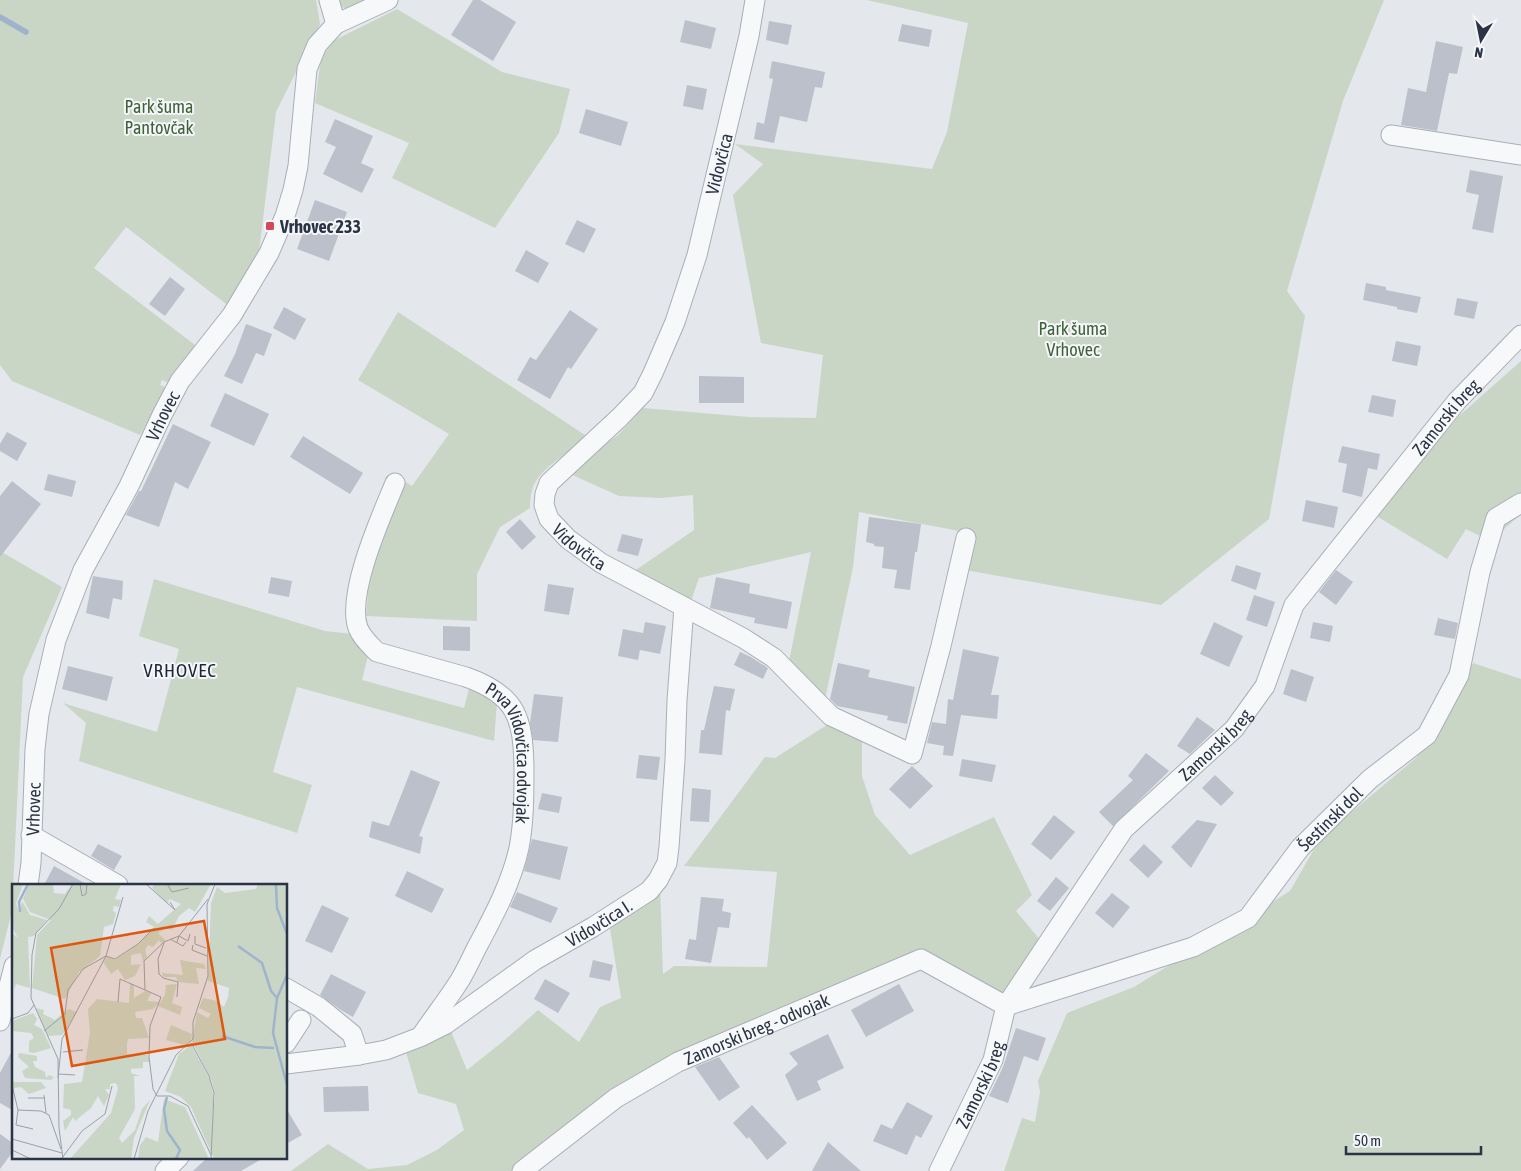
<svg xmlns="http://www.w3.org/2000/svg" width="1521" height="1171" viewBox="0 0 1521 1171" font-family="'Asap Condensed',sans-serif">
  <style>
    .green { fill: #c9d6c5 }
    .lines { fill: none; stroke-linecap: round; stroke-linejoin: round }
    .stream { stroke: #9fb4cc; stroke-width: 5.5 }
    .building { fill: #bbc0ca }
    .minor-casing { stroke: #a9aeb7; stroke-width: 21 }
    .minor { stroke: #f7f8fa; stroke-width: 19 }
    .poi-dot { fill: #d1495b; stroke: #f4f6f9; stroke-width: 2 }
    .labels { text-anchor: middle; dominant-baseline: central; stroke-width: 4; stroke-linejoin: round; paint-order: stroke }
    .park-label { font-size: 18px; fill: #3f6138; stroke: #f4f6f9 }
    .street-label { font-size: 18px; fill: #2b3445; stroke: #f4f6f9 }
    .poi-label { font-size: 18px; font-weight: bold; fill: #2b3445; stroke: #f4f6f9; text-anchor: start }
    .neighbourhood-label { font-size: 19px; letter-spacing: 1px; fill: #1d2536; stroke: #f4f6f9 }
    .inset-river { fill: none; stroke: #9fb4cc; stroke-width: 2.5 }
    .inset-road { fill: none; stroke: #9a9fa9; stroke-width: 1 }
    .view { fill: #df570f; fill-opacity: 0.15; stroke: #df570f; stroke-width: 2.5 }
    .inset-edge { fill: none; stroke: #2b3445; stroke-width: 2.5 }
  </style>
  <rect width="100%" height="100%" fill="#e4e7ec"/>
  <!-- green -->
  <g class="green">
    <path d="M0,0H316L320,24L276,112L259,252L230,307L126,227L94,268L195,345L169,383L162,380L160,385L167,388L140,435L12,381L0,365Z"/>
    <path d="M335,0H372C359,5 344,16 335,0Z"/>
    <path d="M867,0H1384L1343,101L1287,291L1305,316L1269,519L1161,605L965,570L975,534L859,512L853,567L824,704L788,666L811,552L699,578L690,604L633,572L694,530L693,495L661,498L619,496L566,472L618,435L643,408L749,417L816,418L823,355L761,343L733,195L763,164L735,144L932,169L947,132L968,23Z"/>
    <path d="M397,9L502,72L570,89L559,133L495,228L392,178L409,143L315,103L320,65L324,54L335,40Z"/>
    <path d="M398,312L588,437C573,449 545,466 536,481C531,489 530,499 530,508L500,527L477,574V621L366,616L370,570L404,481L412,486L449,434L358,380Z"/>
    <path d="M1521,361V514L1503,530L1494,543L1466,529L1447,559L1375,515L1459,416Z"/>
    <path d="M0,551L62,587L23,677L12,911L0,959Z"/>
    <path d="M154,579L325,631L353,634L368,656L362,680L464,708L470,685L497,703L494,741L297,687L273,772L312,785L297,833L79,761L86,723L63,703L157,732L179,649L139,636Z"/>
    <path d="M1473,663L1521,679V1171H1004L1022,1118L1035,1122L1040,1092L1038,1081L1067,1013L1134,987L1290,891L1313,851L1334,827L1417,757Z"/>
    <path d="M830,723L862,738V776L875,815L910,855L994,817L1032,895L1016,911L1041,941L1004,997L923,952L665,1062L517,1171H291L328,1144L368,1169L407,1165L437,1150L464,1130L456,1104L418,1093L405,1049L450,1029L467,1070L506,1039L538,1010L579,1042L600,1007L621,998L609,922L660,886L663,974L674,966L767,967L777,872L684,866L765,757L775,758Z"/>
  </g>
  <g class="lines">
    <!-- stream -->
    <path class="stream" d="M0,17L26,32"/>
  </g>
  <!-- building -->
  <g class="building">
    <path d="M473,0H480L516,22L493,61L451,35Z"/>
    <path d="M685,20L716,28L711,49L680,42Z"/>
    <path d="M769,21L792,25L788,45L766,40Z"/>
    <path d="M902,24L932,30L929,47L898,41Z"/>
    <path d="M1436,41L1463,47L1457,74L1449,73L1437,131L1401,125L1408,88L1426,92Z"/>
    <path d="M772,61L825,72L822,88L815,87L807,122L780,116L774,143L754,139L757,122L764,124L773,79L769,78Z"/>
    <path d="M687,85L707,89L703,110L683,106Z"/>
    <path d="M586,109L628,122L621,146L579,133Z"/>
    <path d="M335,119L373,136L361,163L374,169L362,193L323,174L336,147L325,142Z"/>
    <path d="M1470,170L1503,176L1493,233L1472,229L1479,195L1466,192Z"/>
    <path d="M315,200L347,212L329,261L297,249Z"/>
    <path d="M577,220L596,229L584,253L565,244Z"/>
    <path d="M526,250L549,263L538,283L515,271Z"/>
    <path d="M170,277L185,289L165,316L149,304Z"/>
    <path d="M1366,283L1386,287V290L1421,297L1417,313L1397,309V307L1363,300Z"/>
    <path d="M1457,298L1478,302L1474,319L1454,315Z"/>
    <path d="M284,307L306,319L295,340L273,328Z"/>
    <path d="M570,310L598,329L571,369L568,367L550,399L517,380L530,357L536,360Z"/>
    <path d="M246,324L272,334L264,356L256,353L242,384L224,376L235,354Z"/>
    <path d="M1396,341L1421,346L1417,366L1392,361Z"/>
    <path d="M699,376L744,377V403H699Z"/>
    <path d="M225,393L269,414L254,446L210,426Z"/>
    <path d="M1372,395L1396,400L1393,417L1368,412Z"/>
    <path d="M173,424L211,442L188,489L175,482L159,527L126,515L139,491H141Z"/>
    <path d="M7,432L27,443L17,461L0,451V444Z"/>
    <path d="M303,436L363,473L350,494L290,457Z"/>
    <path d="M1342,446L1380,454L1377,470L1368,468L1362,497L1342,492L1347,464L1338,462Z"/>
    <path d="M48,474L76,481L72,497L44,490Z"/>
    <path d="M12,481L41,504L0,557V496Z"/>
    <path d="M1306,500L1338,507L1334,528L1302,521Z"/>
    <path d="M869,517L921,524L917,552H915L910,590L894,588L897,570L882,568L884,547L874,546V544L866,542Z"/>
    <path d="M520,519L536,537L522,550L506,532Z"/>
    <path d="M622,534L643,539L638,556L617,551Z"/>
    <path d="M1236,565L1261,573L1256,590L1231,581Z"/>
    <path d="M1336,570L1353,582L1336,605L1319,592Z"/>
    <path d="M93,576L123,581L122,600L113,598L109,619L86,613Z"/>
    <path d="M271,577L292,581L289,597L268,593Z"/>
    <path d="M716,577L750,584L749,593L792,602L787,629L754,623L755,618L710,608Z"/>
    <path d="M548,584L574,588L569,615L544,611Z"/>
    <path d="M1254,595L1275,602L1267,627L1246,620Z"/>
    <path d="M1438,618L1458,623L1455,639L1434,635Z"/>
    <path d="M645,622L666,626L660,654L640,650L638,660L618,656L623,629L643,633Z"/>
    <path d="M1214,622L1243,636L1229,667L1200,654Z"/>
    <path d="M1313,622L1333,626L1330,642L1310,638Z"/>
    <path d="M443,626L470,627V651L443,650Z"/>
    <path d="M963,649L999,657L991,695H999L997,719L961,715L953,756L943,755L944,746L927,743L932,722L946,724L948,699L953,700Z"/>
    <path d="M740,652L751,657L768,668L763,679L734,665Z"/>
    <path d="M838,663L870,670L868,677L915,687L907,724L887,720L888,716L837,706L830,699Z"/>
    <path d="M68,666L113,677L107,701L62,689Z"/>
    <path d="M1291,669L1314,677L1306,702L1283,694Z"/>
    <path d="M714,686L735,689L730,711L726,710L722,755L699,753L701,730H704Z"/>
    <path d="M534,694L563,697L558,742L533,740L530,723Z"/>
    <path d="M1197,717L1215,730L1190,754L1177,746Z"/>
    <path d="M1146,753L1169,771L1113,826L1099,812L1133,780L1128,776Z"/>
    <path d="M639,755L660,757L657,780L636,778Z"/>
    <path d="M962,759L996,765L992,782L959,776Z"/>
    <path d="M912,766L933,786L910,809L889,789Z"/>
    <path d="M411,770L440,782L419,836L423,837L420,854L369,837L372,821L389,826Z"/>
    <path d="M1215,775L1234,793L1221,806L1202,788Z"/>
    <path d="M692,788L711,790L709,822L690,821Z"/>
    <path d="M542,793L562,797L559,813L538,809Z"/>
    <path d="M1054,815L1075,832L1051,860L1031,844Z"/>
    <path d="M1197,820L1217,824L1191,868L1171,847Z"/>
    <path d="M532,839L568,847L560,880L524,871Z"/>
    <path d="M98,844L122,856L114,870L91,856Z"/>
    <path d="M1144,844L1163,862L1148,878L1129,860Z"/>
    <path d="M54,866L88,885H44Z"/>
    <path d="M407,871L444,889L432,913L395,896Z"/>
    <path d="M1056,877L1069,888L1050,911L1037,901Z"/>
    <path d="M517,892L558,908L551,923L510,907Z"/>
    <path d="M1112,893L1130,907L1113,928L1095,913Z"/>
    <path d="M701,897L724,899L722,911L731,913L729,928L718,927L711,963L685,959L689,939L696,940Z"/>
    <path d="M322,905L349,918L332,953L305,941Z"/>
    <path d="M593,960L613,965L610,981L589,977Z"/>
    <path d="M331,974L366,992L353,1017L341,1010L320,995Z"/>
    <path d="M545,979L570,993L558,1013L534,999Z"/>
    <path d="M899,984L914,1011L866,1037L851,1010Z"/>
    <path d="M1016,1028L1046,1038L1038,1061L1024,1056L1008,1103L989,1096L1003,1067Z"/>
    <path d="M828,1034L844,1068L817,1081L821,1090L797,1101L785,1075L798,1064L789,1053Z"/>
    <path d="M14,1047V1111L0,1103V1073Z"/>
    <path d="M719,1057L740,1087L719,1101L695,1067Z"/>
    <path d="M368,1086L369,1111L324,1112L323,1087Z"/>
    <path d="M907,1102L933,1116L921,1138L916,1135L907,1155L873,1141L881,1124L892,1129Z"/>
    <path d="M752,1105L787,1143L767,1160L749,1137L747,1139L733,1123Z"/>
    <path d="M286,1108L302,1135L286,1144Z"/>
    <path d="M0,1134L14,1144V1150L0,1169Z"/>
    <path d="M828,1142L861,1171H812Z"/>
    <path d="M208,1157H265L241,1171H193Z"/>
  </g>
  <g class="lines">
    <defs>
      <g id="minor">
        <path d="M329,0L336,24"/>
        <path id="s1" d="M755,0L749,36L697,255L675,322L653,373L643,393L620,417L549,483L545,494L544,505L549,519L568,539L601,563L743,638L774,658L831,716L912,754L941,646L966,538"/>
        <path d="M1391,135L1521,155"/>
        <path id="s2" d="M395,483C381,517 346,594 358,628C362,638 370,645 377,652L466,677C517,695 523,718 524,768C524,794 524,822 519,848C511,884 493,917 476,949C471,959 466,970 460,980C448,999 434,1017 421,1036"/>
        <path d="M31,835L118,885"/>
        <path id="s3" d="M28,885L31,863L35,749L39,714L56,640L83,570L129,486L162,415L180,381L232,315L269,253L285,216L293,190L298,166L307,69L317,45L336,24L388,0"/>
        <path d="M286,988L319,1007L352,1034L359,1055"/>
        <path d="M0,1021L14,966"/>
        <path d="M286,1043L301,1020"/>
        <path id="s4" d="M286,1064L359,1055L386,1050L420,1037L446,1024L535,960L593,927L649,891L658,880L667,863L669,847L675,760L677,700L684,607"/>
        <path d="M165,1171L179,1157"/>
        <path id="s5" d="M522,1171L616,1098L678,1062L921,959L1006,1006L1193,947L1248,918L1300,848L1370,779L1427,735L1459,675L1480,572L1496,518L1521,503"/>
        <path id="s6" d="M939,1171L993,1060L1006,1006L1124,829L1234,729L1265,686L1294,605L1457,401L1521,335"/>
      </g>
    </defs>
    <!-- minor casing -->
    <use href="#minor" class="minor-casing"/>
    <!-- minor -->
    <use href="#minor" class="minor"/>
  </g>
  <!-- markers -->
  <rect class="poi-dot" x="265" y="221" width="10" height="10" rx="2.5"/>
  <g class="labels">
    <!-- park labels -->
    <g class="park-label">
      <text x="159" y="106">Park šuma<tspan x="159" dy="21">Pantovčak</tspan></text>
      <text x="1073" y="328">Park šuma<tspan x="1073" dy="21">Vrhovec</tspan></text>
    </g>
    <!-- street labels -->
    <g class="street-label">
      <text transform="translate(719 164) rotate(-76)">Vidovčica</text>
      <text stroke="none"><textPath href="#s3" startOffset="496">Vrhovec</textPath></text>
      <text stroke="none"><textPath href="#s6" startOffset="921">Zamorski breg</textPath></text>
      <text stroke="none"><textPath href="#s1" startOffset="619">Vidovčica</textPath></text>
      <text stroke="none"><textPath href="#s6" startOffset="516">Zamorski breg</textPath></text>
      <text stroke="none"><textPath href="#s2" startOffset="374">Prva Vidovčica odvojak</textPath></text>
      <text stroke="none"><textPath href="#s3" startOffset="76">Vrhovec</textPath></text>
      <text stroke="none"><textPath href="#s5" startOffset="939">Šestinski dol</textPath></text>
      <text stroke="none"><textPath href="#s4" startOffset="350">Vidovčica I.</textPath></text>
      <text stroke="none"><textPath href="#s5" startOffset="276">Zamorski breg - odvojak</textPath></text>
      <text stroke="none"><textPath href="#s6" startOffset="96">Zamorski breg</textPath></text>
    </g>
    <!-- poi labels -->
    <g class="poi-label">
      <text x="280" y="226">Vrhovec 233</text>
    </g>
    <!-- neighbourhood labels -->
    <g class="neighbourhood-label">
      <text x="180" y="670">VRHOVEC</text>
    </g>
  </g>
  <!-- overview -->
  <g transform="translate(12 884)">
    <rect width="275" height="275" fill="#e4e7ec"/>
    <path d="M0,0H11L4,19L7,29L10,17L18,31L35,36L22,52L16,53L18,104L4,100L2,106L0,49L6,54L0,43ZM17,0H41L42,9L53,10L60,0H109L103,15L109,16L107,23L102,22L101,27L104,29L101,40L92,43L88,72L67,88L53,115L20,104L25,51L39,36L18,28L11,15ZM143,0H199L183,28L177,24L167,32L160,46L155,44L146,49L154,57L149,59L147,56L141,63L136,61L133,66L135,73L131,78L129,69L119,71V81L129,80L123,92L113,96L106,85L99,90L92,79L94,72L103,76L127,60L142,43L134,38L137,32L146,40L169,20L158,15L155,19L140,4ZM246,0H275V275H202L179,223L169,213L153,207L167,170L179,161L198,196L202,215L199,246L203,213L200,197L180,158L185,128L196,134L199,130L187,124L191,114L205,117L212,123L216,113L217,104L196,97L199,19L205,3L213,9L244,5ZM168,76L192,80L194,85L184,84L187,100L166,98L164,93H151L150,89L171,91ZM118,99L122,102V114L133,107L139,109L135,117L148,118L141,125L123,128L124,134H130L137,154L116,155L115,159V170L136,171L138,178H131V184L119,185V189L128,192H122L123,225L107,254L110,259L123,246L130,225L138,216L122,254L119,275H58L99,229L106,204L104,199L98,200V205H93L97,211L92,222L86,212L79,224L63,237L61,233L53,247L51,237L59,231V226L51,224L52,200L70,198L78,149L76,125L85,115L117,119ZM165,100L160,119L170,123L168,131L146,122L153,111L154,101ZM24,124L32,126L31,130L43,136L57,125L65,128L50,151L36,152ZM21,129L25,135L22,141L30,145L39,164L22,169L17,168V157L22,154L19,149L0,147V137ZM159,141L180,150L179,157L173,161L154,156ZM7,169L25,172V177H21L23,183L33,188L34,194L37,191L42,193L39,196L13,194L10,187L17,183L6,173ZM0,198H29L34,204L17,210L9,203L2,204L0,208ZM152,215L173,223L197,275H126L128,261L134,253L146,258Z" fill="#c9d6c5"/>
    <path class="inset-river" d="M264,0L265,24L275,50M8,28L7,18L16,0M226,62L250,79L259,107L265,114M275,91L265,114L261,149L275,201M210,152L243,163L262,164M155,213L152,225L155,247L168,266L164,275"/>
    <path class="inset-road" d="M68,0L70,12L74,10L75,0M134,0L163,26L158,18M155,0L160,8L177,4M183,52V60L194,64M158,55L171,62L174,58M165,58L167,52L176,57L178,50M152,59L146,75L147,90L151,94L166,98L165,113M181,61L180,66L195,72M133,106L132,77L152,58L167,52L196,15M106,118L108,95L149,113L138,142L137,173L141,205L145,212H158L176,222L199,271M0,135L16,129L22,121M32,147L53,130L56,106L71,85L94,72L103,75L126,60L142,44M179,159L197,192L202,209L199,275M51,168L71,166M47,190L63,191M46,194L50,155L94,72L111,13M0,201L6,226L29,227L37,231L49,265M32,211L34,229M16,214H33M6,226L4,241L21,245M0,255L50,269M0,266L19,275M50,274L70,247L93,230L100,202M51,275L47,244L46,175L19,114L20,71L24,49L47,25L61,0M122,275L136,227L164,171L181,155V138L196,92L195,20L203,0"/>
    <path class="view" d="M192,37L213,155L60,182L39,64Z"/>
    <rect width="275" height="275" class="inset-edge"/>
  </g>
  <!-- north arrow -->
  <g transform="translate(1481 40) rotate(190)" stroke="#f4f6f9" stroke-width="4" paint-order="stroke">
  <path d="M0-4L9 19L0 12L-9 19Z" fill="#2b3445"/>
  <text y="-8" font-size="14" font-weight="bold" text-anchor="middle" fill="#2b3445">N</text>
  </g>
  <!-- scale -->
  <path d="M1346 1146v8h135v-8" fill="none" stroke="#2b3445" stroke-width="2.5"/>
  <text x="1354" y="1146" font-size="15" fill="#2b3445" stroke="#f4f6f9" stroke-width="4" paint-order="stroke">50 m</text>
</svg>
